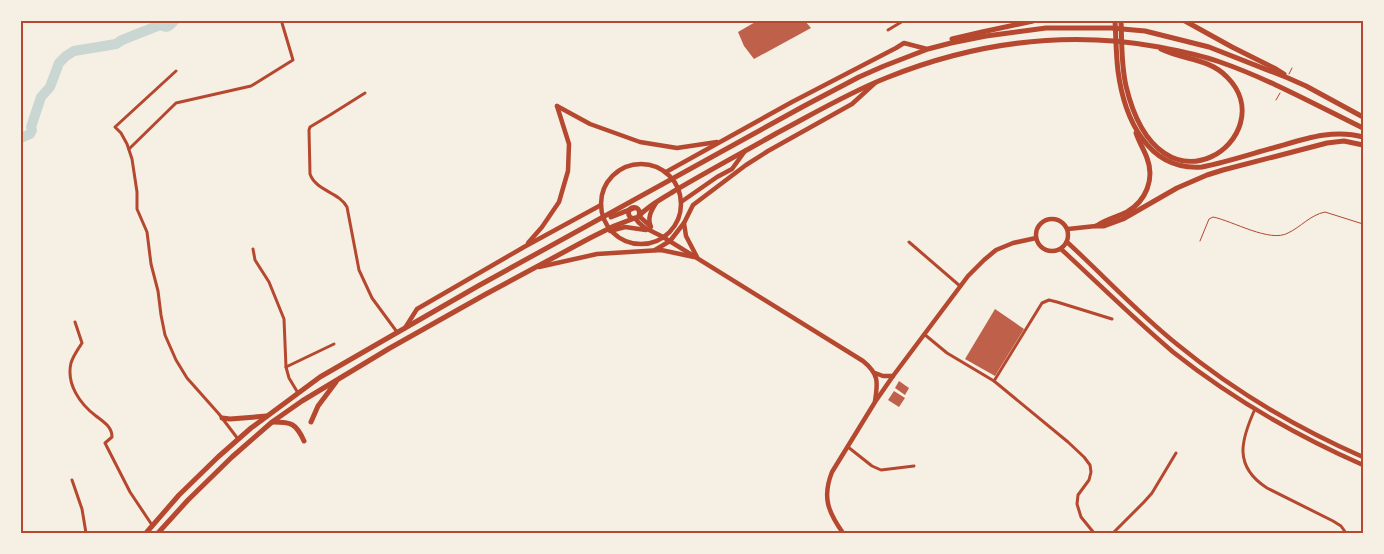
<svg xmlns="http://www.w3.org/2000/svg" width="1384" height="554" viewBox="0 0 1384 554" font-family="Rubik,sans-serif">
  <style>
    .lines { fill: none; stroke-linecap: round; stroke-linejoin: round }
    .river { stroke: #c9d6d2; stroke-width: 10 }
    .building { fill: #bf614a }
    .path { stroke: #b5482f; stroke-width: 1 }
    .service { stroke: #b5482f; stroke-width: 1 }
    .minor { stroke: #b5482f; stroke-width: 3 }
    .secondary { stroke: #b5482f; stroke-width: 4.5 }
    .primary { stroke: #b5482f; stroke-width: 4.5 }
    .trunk { stroke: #b5482f; stroke-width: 5 }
    .neatline { fill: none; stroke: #b5482f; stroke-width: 2 }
  </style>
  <rect width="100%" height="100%" fill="#f6efe4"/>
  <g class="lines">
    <!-- river -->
    <path class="river" d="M21,138L30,134L32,130L31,127L41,97L50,87L59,63L66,56L74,51L116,44L122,40L160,25C167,29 169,26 174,21"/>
  </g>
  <!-- building -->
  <g class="building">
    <path d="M757,21H805L811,28L754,59L744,46L738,32Z"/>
    <path d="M995,309L1024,329L995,376L965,359Z"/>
    <path d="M899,381L909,388L905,395L895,388Z"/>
    <path d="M894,391L905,398L899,407L888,400Z"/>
  </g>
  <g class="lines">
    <!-- path -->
    <g class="path">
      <path d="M1289,74L1292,68"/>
      <path d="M1276,100L1280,93"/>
    </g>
    <!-- service -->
    <path class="service" d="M1200,241L1209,219L1213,217C1233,221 1270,243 1288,233C1301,227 1310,215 1325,212L1363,224"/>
    <!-- minor -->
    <g class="minor">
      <path d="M888,30L903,21"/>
      <path d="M176,71L115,127L121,133L127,144L132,159L137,192V209L147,232L151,264L158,291L161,315L165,335L176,360L187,378L219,414L238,439"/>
      <path d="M365,93L330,115L310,127L309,130L310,174C316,191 339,192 347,207L359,270L372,298L397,332"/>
      <path d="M129,149L176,103L251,86L293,60L282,23"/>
      <path d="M909,242L960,286"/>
      <path d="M253,249L255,260L269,282L284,319L286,367L289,378L298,393"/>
      <path d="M75,322L82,343C78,349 73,356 71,363C66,384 80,404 96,416C104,422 112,427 112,437L105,443L130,492L152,525"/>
      <path d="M924,334L947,353L994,381L1068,442L1084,457L1090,465L1091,472L1089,480L1078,495L1077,504L1081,517L1094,533"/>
      <path d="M286,367L334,344"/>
      <path d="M994,381L1042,303L1049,300L1057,302L1112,319"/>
      <path d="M1255,409C1241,440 1233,466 1267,488L1333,521L1341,526L1346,533"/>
      <path d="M848,447L872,466L881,470L914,466"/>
      <path d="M72,480L82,509L86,533"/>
      <path d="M21,518V524"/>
      <path d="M1113,533L1144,502L1152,493L1176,453"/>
    </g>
    <!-- secondary -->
    <g class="secondary">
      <path d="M557,106L590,124L640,142L677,148L717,142"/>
      <circle cx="641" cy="204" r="40"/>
      <path d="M666,172L792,102L896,48L904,43L927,49"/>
      <path d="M681,202L717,177L732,169L745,151"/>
      <path d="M639,216L649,225"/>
      <path d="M635,218C642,229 653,231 663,237L863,361C879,374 878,382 875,401"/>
      <circle cx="1052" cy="235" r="16"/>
      <path d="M651,227C647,218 651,211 656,203"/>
      <path d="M1068,229L1096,226"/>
      <path d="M610,231L625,227L646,230"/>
      <path d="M528,243L542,227L559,202L568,171L569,144L557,106"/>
      <path d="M655,250L670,241L684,223"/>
      <path d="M697,257L686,236L684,223L693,205L746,165L768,151L852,104L875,83"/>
      <path d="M539,267L597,254L661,250L694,257"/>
      <path d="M405,328L417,309L524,247L601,205"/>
      <path d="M875,373L883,376H893"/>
      <path d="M843,533C828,512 822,497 832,472L875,402L893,376L968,276L984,260L996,250L1013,243L1036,238"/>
    </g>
    <!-- primary -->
    <g class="primary">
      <path d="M1067,242C1104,276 1138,313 1178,345C1234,391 1297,428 1363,457"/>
      <path d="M1061,249C1098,283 1134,319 1173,352C1231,398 1295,435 1363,465"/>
    </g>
    <!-- trunk -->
    <g class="trunk">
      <path d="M1115,21C1116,38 1116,55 1118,71C1124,117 1147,171 1202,167C1228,162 1254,153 1280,146C1307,138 1335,129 1363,137"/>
      <path d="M1121,21C1122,43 1121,64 1126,86C1160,229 1285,135 1227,77C1209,58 1183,60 1161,49"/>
      <path d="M1185,21L1232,47L1276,69L1284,74"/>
      <path d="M952,39L982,32L1033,21"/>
      <circle cx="634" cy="213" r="5.5"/>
      <path d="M639,216C648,206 660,200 671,193C706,172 742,153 777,133C813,114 848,93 886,78C975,42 1064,30 1159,47C1180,51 1200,55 1220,62C1269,79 1316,105 1363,128"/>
      <path d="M611,217L634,208"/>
      <path d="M1098,225C1107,219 1117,217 1127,212C1146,201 1155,179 1147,158C1144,150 1139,142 1136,133"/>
      <path d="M1096,226H1104L1123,219L1177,188L1207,175L1223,170L1327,143L1344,141L1363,145"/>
      <path d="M222,418L230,419L267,416"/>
      <path d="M273,422C291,422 296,423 304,441"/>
      <path d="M311,422L318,406L336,382"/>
      <path d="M146,533L179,495L218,457L251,428L320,377L478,286L804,106L859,77L884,66L928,49L951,43L986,36L1046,28H1111L1145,31L1209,47L1288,78L1306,86L1363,117"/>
      <path d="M158,533L188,500L232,457L272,422L302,401L390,348L486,294L590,238L614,226L635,218"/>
    </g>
  </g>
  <!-- border -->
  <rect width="1384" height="554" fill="none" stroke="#f6efe4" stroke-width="45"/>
  <rect x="22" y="22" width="1340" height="510" class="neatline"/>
</svg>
